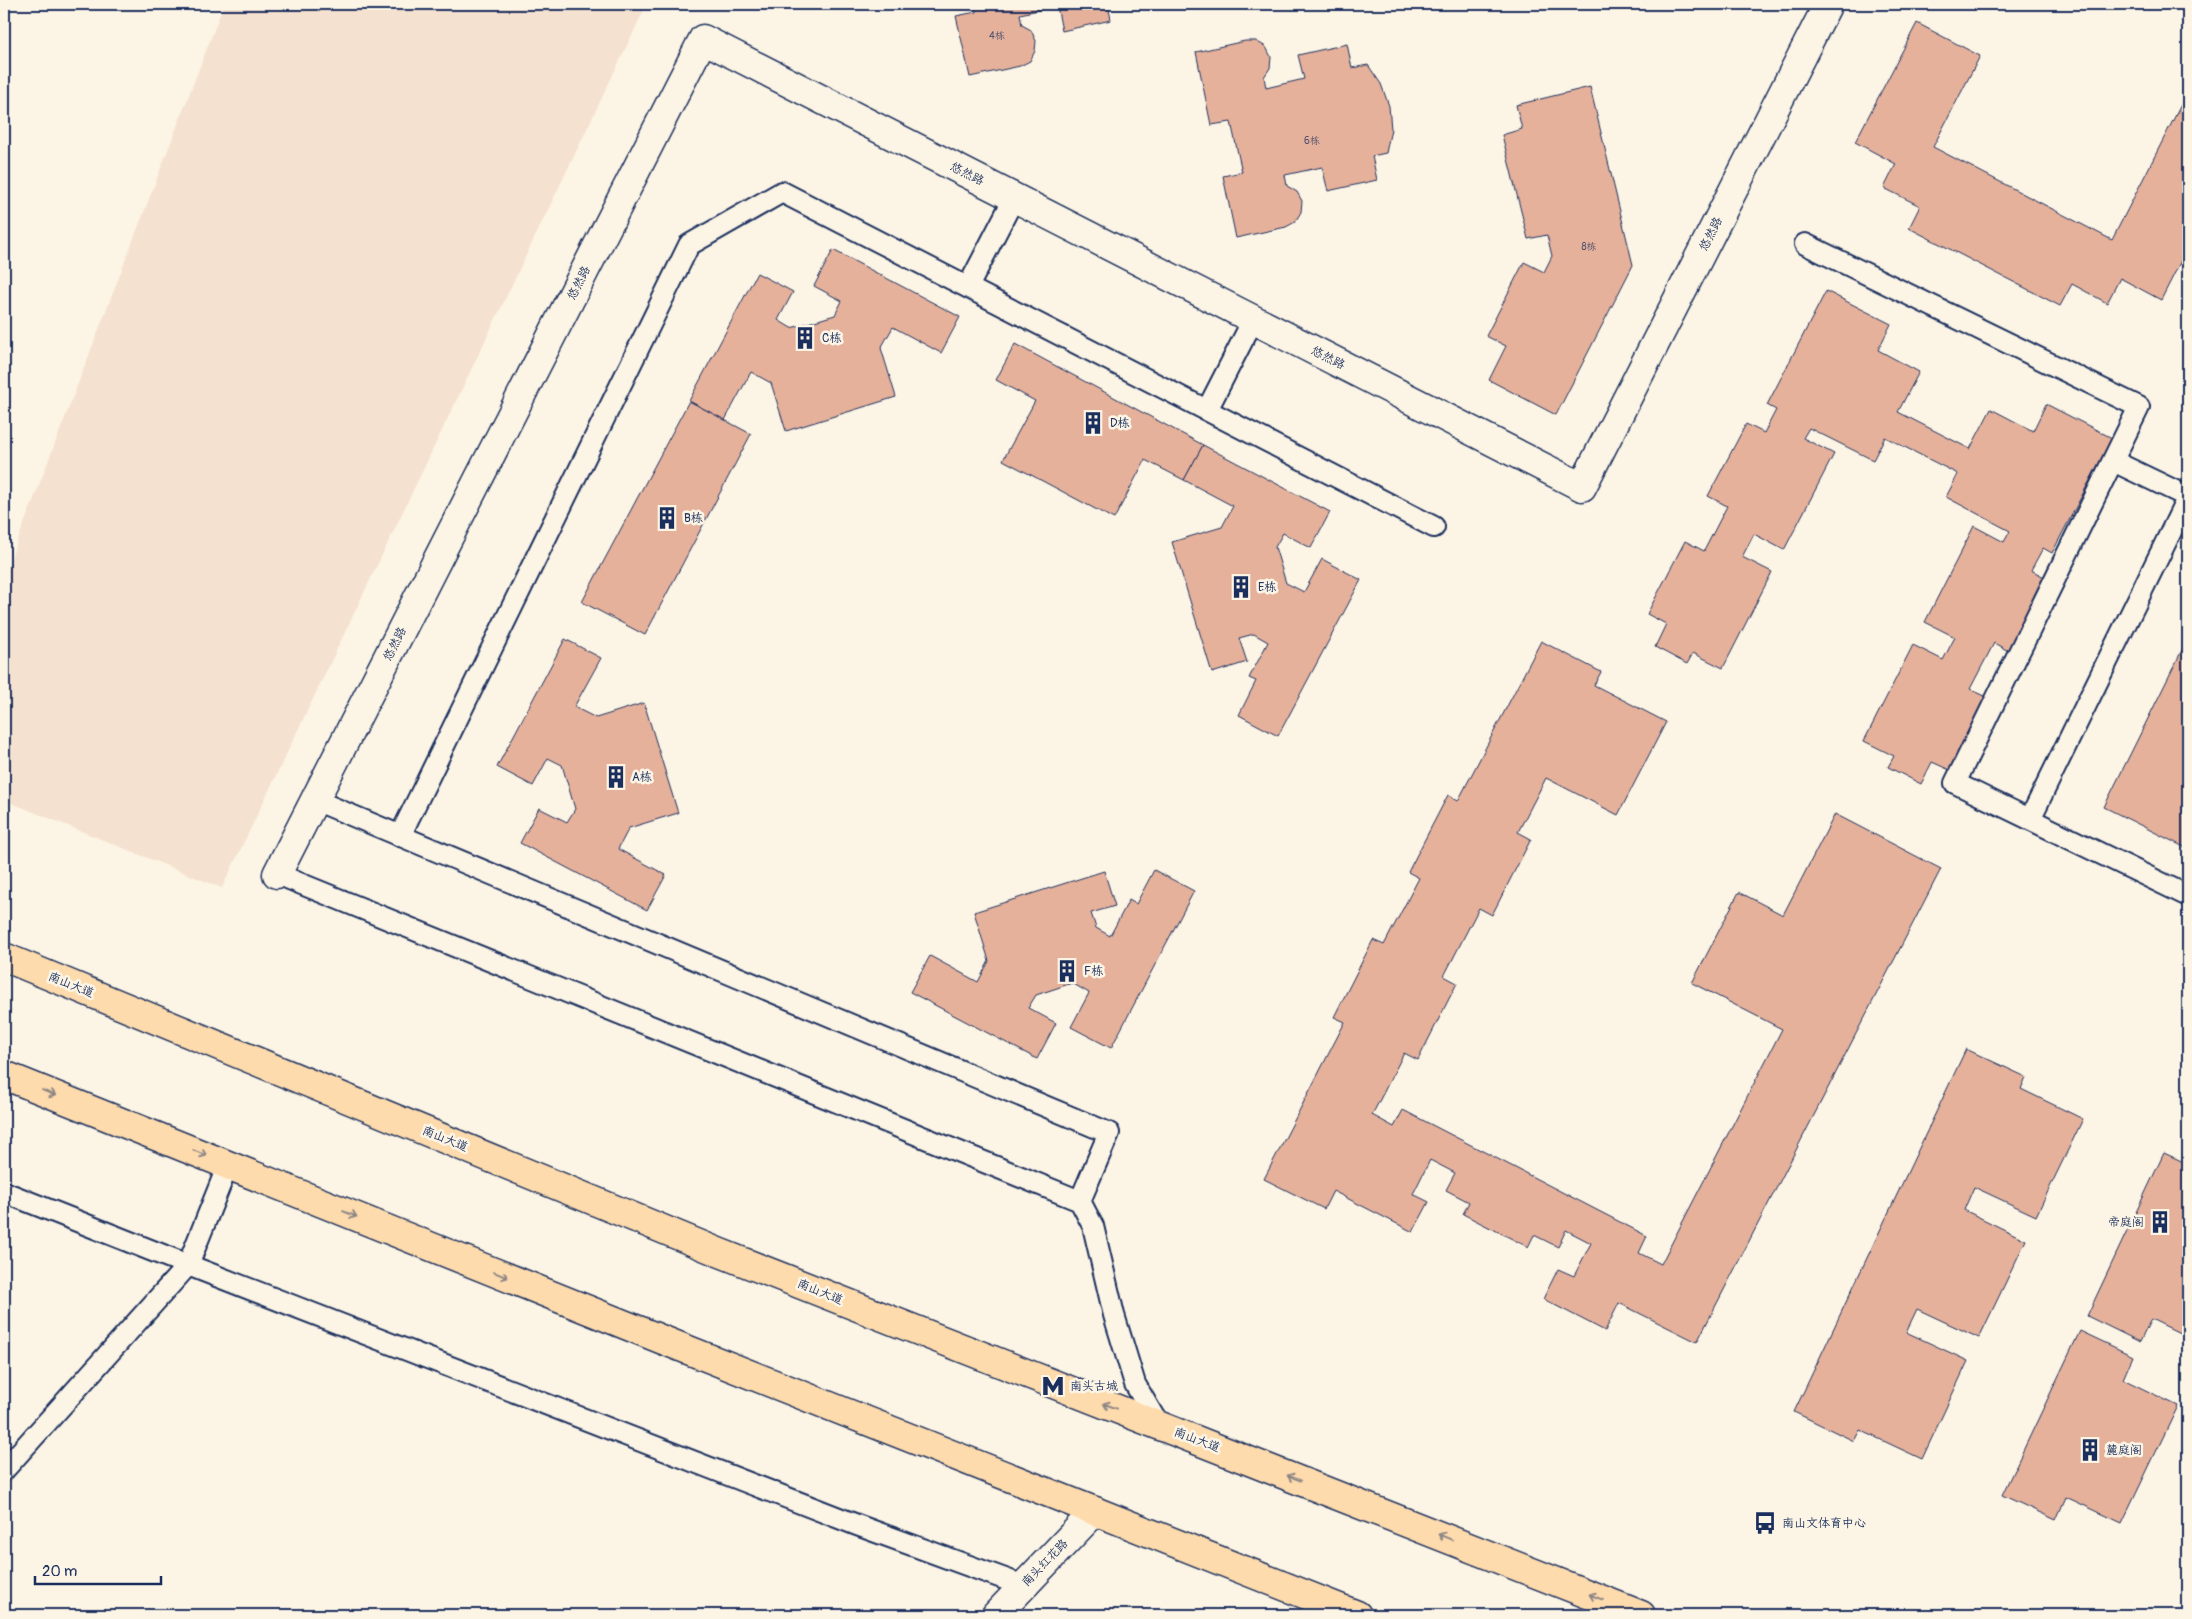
<svg xmlns="http://www.w3.org/2000/svg" width="2192" height="1619" viewBox="0 0 2192 1619" font-family="Pangolin,'LXGW WenKai TC',sans-serif">
  <style>
    .built { fill: #f5e1cf }
    .building { fill: #e6b19b; stroke: #1b2f5e }
    .lines { fill: none; stroke-linecap: round; stroke-linejoin: round }
    .service-casing { stroke: #1b2f5e; stroke-width: 24 }
    .minor-casing { stroke: #1b2f5e; stroke-width: 31 }
    .primary-casing { stroke: #1b2f5e; stroke-width: 31 }
    .service { stroke: #fcf5e5; stroke-width: 20 }
    .minor { stroke: #fcf5e5; stroke-width: 28 }
    .primary { stroke: #fedbac; stroke-width: 28 }
    .oneway { stroke: #8c8585 }
    .labels { text-anchor: middle; dominant-baseline: central; stroke-width: 5; stroke-linejoin: round; paint-order: stroke }
    .number-label { font-size: 10px; fill: #4e506d }
    .street-label { font-size: 12px; fill: #1b2f5e; stroke: #fcf5e5 }
    .poi-label { font-size: 12px; fill: #1b2f5e; stroke: #fcf5e5; text-anchor: start }
  </style>
  <rect width="100%" height="100%" fill="#fcf5e5"/>
  <filter id="ink" filterUnits="userSpaceOnUse"><feTurbulence type="fractalNoise" baseFrequency=".02" numOctaves="2"/><feDisplacementMap in="SourceGraphic" scale="10" xChannelSelector="R" yChannelSelector="G"/><feConvolveMatrix kernelMatrix="1 2 1 2 8 2 1 2 1" color-interpolation-filters="sRGB"/></filter>
  <g filter="url(#ink)">
    <!-- built -->
    <path class="built" d="M224,4H647L222,888L4,800V576Z"/>
    <!-- building -->
    <g class="building">
      <path d="M975,4H1108L1111,20L1062,31L1057,6L1020,14L1022,25L1031,30L1036,41L1035,51L1030,61L1020,66L970,77L956,16L976,12Z"/>
      <path d="M1917,23L1980,56L1933,147L2112,240L2188,91V247L2161,300L2120,278L2107,303L2072,284L2060,306L1909,228L1920,206L1884,188L1896,164L1855,142Z"/>
      <path d="M1245,41H1256L1266,47L1271,57L1270,68L1264,77L1266,88L1304,79L1298,55L1347,44L1352,68L1368,65L1381,84L1389,106L1391,129L1386,153L1372,156L1377,180L1328,191L1322,167L1285,175L1287,186L1297,192L1302,201L1301,212L1295,222L1286,227L1236,238L1223,176L1242,172L1231,122L1211,125L1196,52Z"/>
      <path d="M1590,87L1633,265L1556,415L1489,380L1506,346L1486,336L1524,262L1544,272L1552,256L1547,235L1528,239L1502,135L1522,129L1516,105Z"/>
      <path d="M833,250L960,317L941,353L893,327L881,348L896,397L786,431L771,383L751,372L725,420L689,401L757,273L793,292L778,320L791,328L835,315L842,301L814,286Z"/>
      <path d="M1826,291L1891,324L1878,350L1919,372L1898,412L1970,449L1991,409L2033,431L2046,404L2112,438L2052,553L2043,548L2031,570L2050,580L2012,653L1994,643L1970,689L1989,698L1952,771L1932,762L1921,784L1888,767L1894,756L1864,741L1913,645L1943,660L1955,637L1925,622L1974,526L2004,542L2010,531L1946,497L1958,474L1885,437L1873,460L1809,428L1803,438L1834,454L1784,550L1754,534L1742,557L1772,572L1723,668L1693,653L1687,664L1655,647L1666,624L1647,614L1685,541L1704,551L1727,506L1708,496L1746,424L1764,433L1776,410L1767,405Z"/>
      <path d="M1015,344L1203,445L1184,480L1145,460L1114,519L1003,460L1035,401L996,380Z"/>
      <path d="M689,401L751,434L645,635L582,602Z"/>
      <path d="M1203,445L1330,512L1311,548L1283,533L1275,547L1286,583L1304,592L1322,559L1361,580L1278,736L1239,715L1256,681L1249,678L1268,642L1254,634L1239,638L1247,662L1212,673L1172,542L1222,527L1233,506L1184,480Z"/>
      <path d="M2188,638V849L2104,807Z"/>
      <path d="M565,639L601,658L574,707L596,718L644,703L678,813L629,828L618,849L666,875L647,910L520,843L539,808L567,822L575,809L562,765L548,758L533,786L497,767Z"/>
      <path d="M1541,641L1601,672L1594,685L1666,722L1618,815L1546,778L1518,832L1531,839L1492,915L1479,908L1444,976L1457,983L1418,1060L1404,1053L1372,1115L1394,1127L1403,1110L1647,1236L1639,1253L1661,1264L1782,1029L1692,983L1739,892L1783,915L1835,814L1941,869L1697,1342L1619,1303L1605,1331L1543,1299L1558,1269L1574,1276L1591,1243L1566,1230L1558,1247L1534,1235L1528,1247L1463,1214L1469,1202L1446,1190L1455,1173L1430,1160L1413,1194L1429,1202L1413,1232L1333,1191L1324,1209L1264,1179L1345,1022L1334,1017L1373,940L1384,945L1419,878L1408,872L1448,795L1458,801Z"/>
      <path d="M1154,870L1194,891L1111,1048L1071,1027L1089,993L1072,983L1036,995L1028,1008L1056,1023L1037,1059L910,992L930,956L978,982L989,961L974,912L1104,871L1115,906L1091,913L1096,928L1110,936L1129,900L1136,904Z"/>
      <path d="M1966,1049L2026,1077L2021,1089L2083,1119L2036,1216L1974,1187L1964,1210L2026,1240L1979,1338L1917,1309L1906,1332L1968,1361L1922,1459L1860,1430L1854,1441L1794,1412Z"/>
      <path d="M2164,1153L2188,1164V1337L2151,1319L2140,1342L2087,1316Z"/>
      <path d="M2080,1331L2133,1356L2123,1379L2178,1406L2122,1523L2066,1497L2056,1520L2002,1495Z"/>
    </g>
    <g class="lines">
      <defs>
        <g id="service">
          <path d="M1805,244L2139,407L1955,783L2188,896"/>
          <path d="M968,287L1014,198"/>
          <path d="M1207,410L1253,320"/>
          <path d="M2113,461L2188,497"/>
          <path d="M315,800L1109,1133L1080,1201"/>
          <path d="M2030,819L2188,497"/>
          <path d="M400,836L689,245L782,192L1434,527"/>
          <path d="M277,874L1080,1201L1093,1226L1114,1315L1135,1384L1158,1424"/>
          <path d="M228,1165L188,1265L857,1525L1024,1586"/>
          <path d="M4,1192L188,1265L4,1470"/>
        </g>
        <g id="minor">
          <path d="M277,874L703,39L1582,487L1828,4"/>
          <path d="M996,1615L1095,1511"/>
        </g>
        <g id="primary">
          <path d="M4,957L718,1252L1641,1615"/>
          <path d="M4,1075L668,1342L1357,1615"/>
        </g>
      </defs>
      <!-- service casing -->
      <use href="#service" class="service-casing"/>
      <!-- minor casing -->
      <use href="#minor" class="minor-casing"/>
      <!-- primary casing -->
      <use href="#primary" class="primary-casing"/>
      <!-- service -->
      <use href="#service" class="service"/>
      <!-- minor -->
      <use href="#minor" class="minor"/>
      <!-- primary -->
      <use href="#primary" class="primary"/>
    </g>
    <!-- one-way arrows -->
    <defs><path id="oneway-shaft" d="M-6 0H5M1.5-3L5.5 0L1.5 3" fill="none" stroke-width="1.6" stroke-linecap="round" stroke-linejoin="round" transform="scale(1.25)"/></defs>
    <g class="oneway">
      <use href="#oneway-shaft" transform="translate(49 1093) rotate(22)"/>
      <use href="#oneway-shaft" transform="translate(200 1153) rotate(22)"/>
      <use href="#oneway-shaft" transform="translate(350 1214) rotate(22)"/>
      <use href="#oneway-shaft" transform="translate(501 1275) rotate(22)"/>
      <use href="#oneway-shaft" transform="translate(1110 1406) rotate(-159)"/>
      <use href="#oneway-shaft" transform="translate(1294 1478) rotate(-159)"/>
      <use href="#oneway-shaft" transform="translate(1445 1537) rotate(-158)"/>
      <use href="#oneway-shaft" transform="translate(1596 1597) rotate(-158)"/>
    </g>
  </g>
  <!-- icons -->
  <defs>
    <symbol id="building-bare" viewBox="-9 -9 18 18"><path d="M-4-6H4V6H1V3H-1V6H-4ZM-2.5-4.3h1.7v1.8h-1.7ZM.8-4.3h1.7v1.8H.8ZM-2.5-1h1.7V.8h-1.7ZM.8-1h1.7V.8H.8Z" fill="#1b2f5e" stroke="#fcf5e5" stroke-width="2.5" paint-order="stroke"/></symbol>
    <symbol id="metro-bare" viewBox="-9 -9 18 18"><path d="M-5.5 5V-5H-3L0 0L3-5H5.5V5H3V-.5L0 4L-3-.5V5Z" fill="#1b2f5e" stroke="#fcf5e5" stroke-width="2.5" paint-order="stroke"/></symbol>
    <symbol id="bus-bare" viewBox="-9 -9 18 18"><path d="M-5-6H5V4H4V6H2V4H-2V6H-4V4H-5ZM-3.5-4V0h7V-4ZM-3.5 1.2v1.5H-2V1.2ZM2 1.2v1.5H3.5V1.2Z" fill="#1b2f5e" stroke="#fcf5e5" stroke-width="2.5" paint-order="stroke"/></symbol>
  </defs>
  <g fill-rule="evenodd">
    <use href="#building-bare" x="789" y="322" width="32" height="32"/>
    <use href="#building-bare" x="1077" y="407" width="32" height="32"/>
    <use href="#building-bare" x="651" y="502" width="32" height="32"/>
    <use href="#building-bare" x="1225" y="571" width="32" height="32"/>
    <use href="#building-bare" x="600" y="761" width="32" height="32"/>
    <use href="#building-bare" x="1051" y="955" width="32" height="32"/>
    <use href="#building-bare" x="2144" y="1206" width="32" height="32"/>
    <use href="#metro-bare" x="1037" y="1370" width="32" height="32"/>
    <use href="#building-bare" x="2074" y="1434" width="32" height="32"/>
    <use href="#bus-bare" x="1749" y="1507" width="32" height="32"/>
  </g>
  <g class="labels">
    <!-- number labels -->
    <g class="number-label">
      <text x="997" y="36">4栋</text>
      <text x="1312" y="141">6栋</text>
      <text x="1589" y="247">8栋</text>
    </g>
    <!-- street labels -->
    <g class="street-label">
      <text transform="translate(967 174) rotate(27)">悠然路</text>
      <text transform="translate(1711 234) rotate(-63)">悠然路</text>
      <text transform="translate(579 283) rotate(-63)">悠然路</text>
      <text transform="translate(1328 358) rotate(27)">悠然路</text>
      <text transform="translate(395 644) rotate(-63)">悠然路</text>
      <text transform="translate(71 985) rotate(22)">南山大道</text>
      <text transform="translate(445 1139) rotate(22)">南山大道</text>
      <text transform="translate(820 1292) rotate(22)">南山大道</text>
      <text transform="translate(1197 1440) rotate(21)">南山大道</text>
      <text transform="translate(1045 1563) rotate(-46)">南头红花路</text>
    </g>
    <!-- poi labels -->
    <g class="poi-label">
      <text x="822" y="338">C栋</text>
      <text x="1110" y="423">D栋</text>
      <text x="684" y="518">B栋</text>
      <text x="1258" y="587">E栋</text>
      <text x="632" y="777">A栋</text>
      <text x="1084" y="971">F栋</text>
      <text x="2144" y="1222" text-anchor="end">帝庭阁</text>
      <text x="1070" y="1386">南头古城</text>
      <text x="2106" y="1450">麓庭阁</text>
      <text x="1782" y="1523">南山文体育中心</text>
    </g>
  </g>
  <!-- margin -->
  <rect width="2192" height="1619" fill="none" stroke="#fcf5e5" stroke-width="20"/>
  <rect x="10" y="10" width="2172" height="1599" fill="none" stroke="#1b2f5e" stroke-width="2" filter="url(#ink)"/>
  <!-- scale -->
  <path d="M35 1576v8h126v-8" fill="none" stroke="#1b2f5e" stroke-width="2.5"/>
  <text x="42" y="1576" font-size="15" fill="#1b2f5e" stroke="#fcf5e5" stroke-width="4" paint-order="stroke">20 m</text>
</svg>
